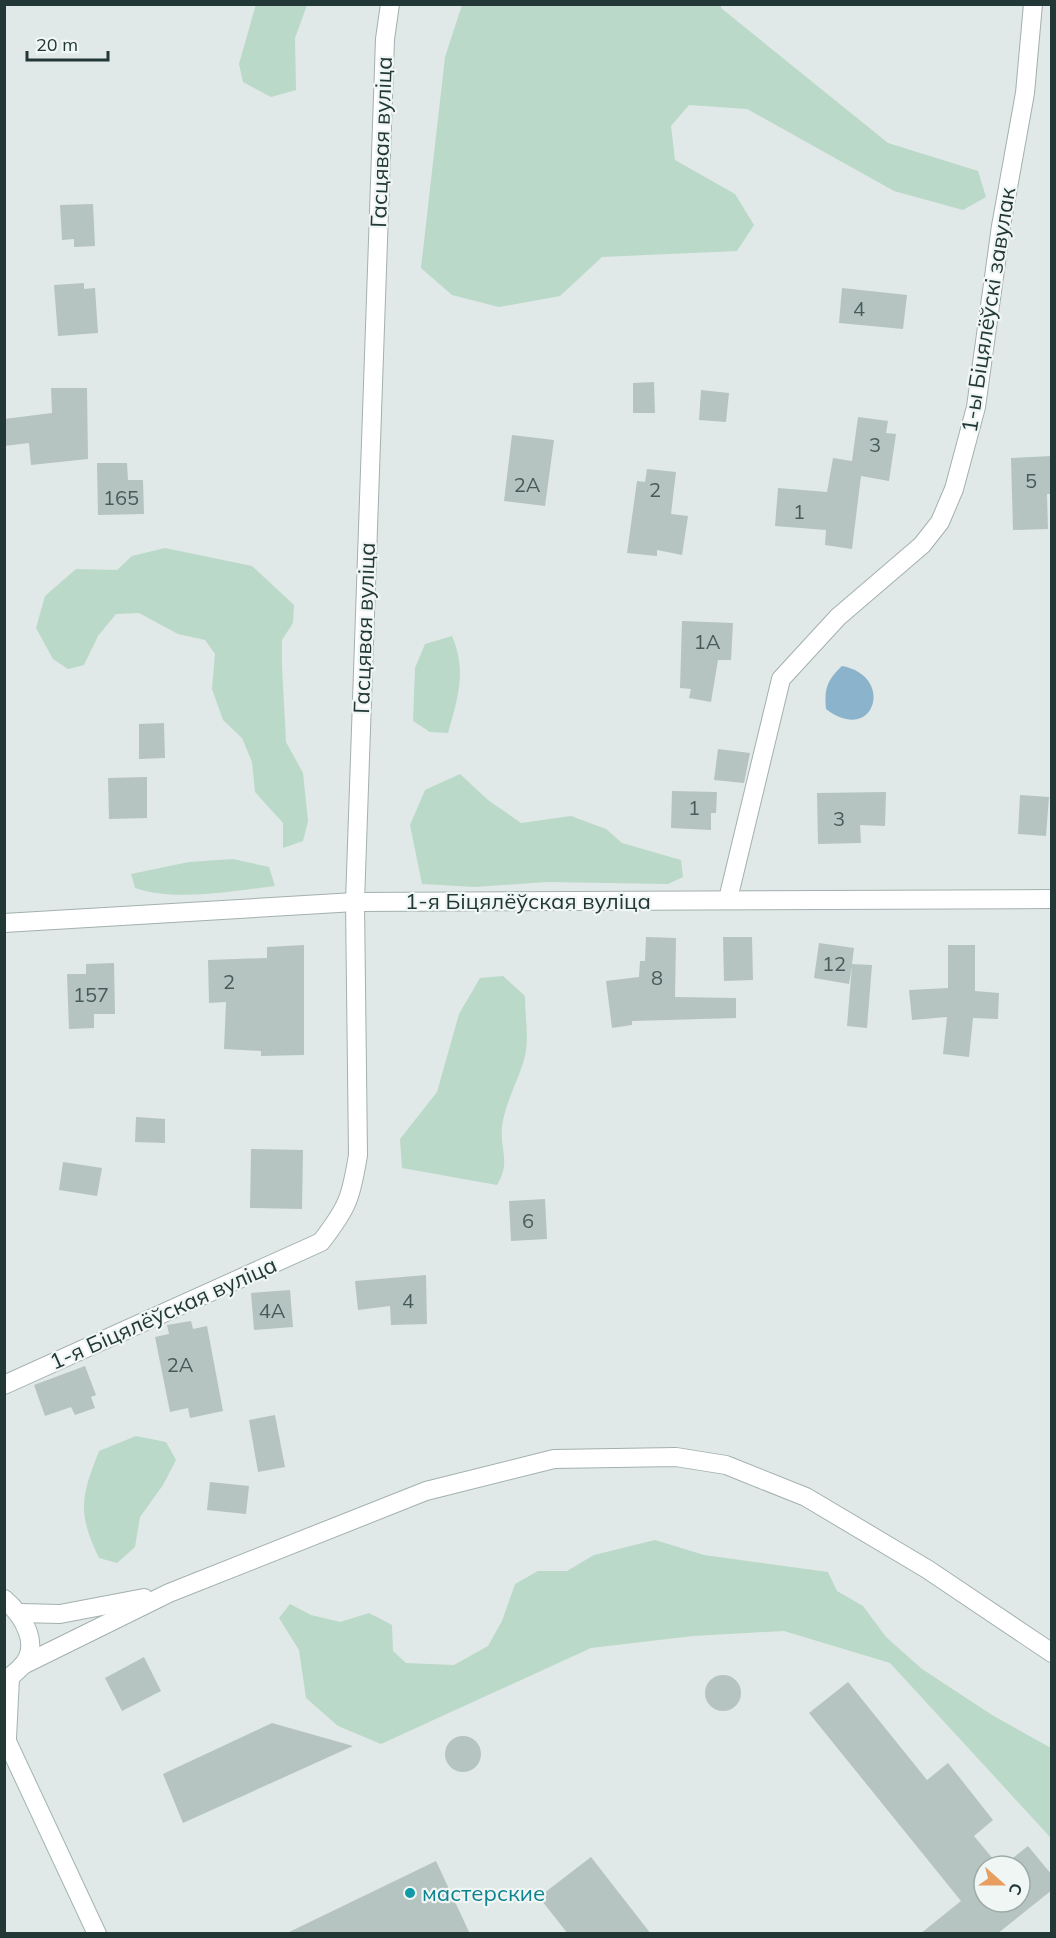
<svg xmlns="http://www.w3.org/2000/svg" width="1056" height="1938" viewBox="0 0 1056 1938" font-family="Mulish,sans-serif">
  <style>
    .green { fill: #bad9c9 }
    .water { fill: #8bb3cb }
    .building { fill: #b5c4c1 }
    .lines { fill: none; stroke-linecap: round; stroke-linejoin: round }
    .minor-casing { stroke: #a3b0af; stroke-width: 20 }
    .secondary-casing { stroke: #a0b4b1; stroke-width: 20 }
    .minor { stroke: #fff; stroke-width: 18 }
    .secondary { stroke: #fff; stroke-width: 18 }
    .culture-dot { fill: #0f9aa8; stroke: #f0f6f4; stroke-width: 2 }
    .labels { text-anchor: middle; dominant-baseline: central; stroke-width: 4.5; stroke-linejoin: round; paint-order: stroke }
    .number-label { font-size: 20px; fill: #475b5a }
    .street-label { font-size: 22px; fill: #223837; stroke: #f0f6f4 }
    .culture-label { font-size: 22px; fill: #0d838f; stroke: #f0f6f4; text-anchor: start }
  </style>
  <rect width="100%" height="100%" fill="#e0e9e7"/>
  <!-- green -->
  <g class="green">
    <path d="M256,4L307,5L295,38L296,90L271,97L243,82L239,64Z"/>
    <path d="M462,5H721V8L888,143L978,171L986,197L963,210L894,191L747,109L689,105L671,126L675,160L735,194L754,225L737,251L602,257L560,296L499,307L452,295L421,268L445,57Z"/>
    <path d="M165,548L252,566L294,605L293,623L282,640V666L286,742L303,773L308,821L303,841L283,848V823L255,792L252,762L242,738L223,720L212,689L215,654L205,640L178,634L139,613L116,614L98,636L84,665L68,669L53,659L36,628L45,596L76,569L117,570L132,556Z"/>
    <path d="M452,636C467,671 458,698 448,733L430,732L413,721L415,668L425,644Z"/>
    <path d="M460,774L488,800L521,823L571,816L606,829L622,843L681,860L683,877L668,884L547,882L475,887L422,884L410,825L425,790Z"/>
    <path d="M233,859L269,867L275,886C231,891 177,902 135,888L131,874L189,862Z"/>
    <path d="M503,976L525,996C525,1015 529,1038 525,1056C519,1080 505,1102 502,1127C500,1151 511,1162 497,1185L402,1168L400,1139L437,1092L459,1014L480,978Z"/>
    <path d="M136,1436L166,1442L176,1460L163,1485L140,1517L135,1547L117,1563L99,1558C77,1512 81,1497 99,1451Z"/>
    <path d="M655,1540L704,1555L828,1572L837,1591L863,1606L886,1637L922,1669L992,1715L1051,1748V1838L890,1663L784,1631L693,1636L591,1648L381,1744L338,1726L306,1698L299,1650L279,1618L290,1604L311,1615L340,1622L369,1613L392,1625L393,1651L406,1663L454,1665L488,1646L502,1621L515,1584L538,1571H567L594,1555Z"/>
  </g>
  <!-- water -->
  <path class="water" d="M842,666C896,676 874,746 826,709C824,689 827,680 842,666Z"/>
  <!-- building -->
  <g class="building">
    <path d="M93,204L95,246L74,247V239L62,240L60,205Z"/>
    <path d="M84,283V289L95,288L98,333L58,336L54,285Z"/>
    <path d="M842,288L907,295L903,329L839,323Z"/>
    <path d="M654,382L655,413H633V383Z"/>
    <path d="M51,388H87L88,459L31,465L29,443L4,446V419L52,413Z"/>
    <path d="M701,390L729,393L726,422L699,420Z"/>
    <path d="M858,417L888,421L886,433L896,434L889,481L861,476L852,549L825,545L826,530L775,526L778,488L827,492L833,458L852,461Z"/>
    <path d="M512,435L554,440L545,506L504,501Z"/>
    <path d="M1052,456V494H1047L1048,529L1013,530L1011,458Z"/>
    <path d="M97,463H127L128,480H143L144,514L98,515Z"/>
    <path d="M647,469L676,472L671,514L688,516L682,555L657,550V556L627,553L637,481L645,482Z"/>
    <path d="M682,621L733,623L731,660H718L711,702L689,698L691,689L680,688Z"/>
    <path d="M164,723L165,758L139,759V724Z"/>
    <path d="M718,749L750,753L744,783L714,780Z"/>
    <path d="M147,777V818L109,819L108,778Z"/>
    <path d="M672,791L717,792L716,813H711V830L671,828Z"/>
    <path d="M886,792L885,826L860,825L861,843L818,844L817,793Z"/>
    <path d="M1020,795L1049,797L1046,836L1018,834Z"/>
    <path d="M646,937L676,938L675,997L736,998V1018L632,1021V1025L612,1028L606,981L639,977L640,961H645Z"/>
    <path d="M723,937H752L753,980L724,981Z"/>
    <path d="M819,943L854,948L852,964L872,965L867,1028L847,1026L852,966L849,984L814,978Z"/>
    <path d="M304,945V1055L261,1056V1051L224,1049L226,1002L209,1003L208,960L267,958V947Z"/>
    <path d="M948,945H975V991L999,993L998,1019L973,1018L969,1057L943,1054L947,1017L912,1020L909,990L948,988Z"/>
    <path d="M114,963L115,1014H94V1028L69,1029L67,974H86V964Z"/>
    <path d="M136,1117L165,1119V1143L135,1142Z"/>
    <path d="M251,1149L303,1150L302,1209L250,1208Z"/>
    <path d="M63,1162L102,1168L97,1196L59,1190Z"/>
    <path d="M545,1199L547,1239L511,1241L509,1201Z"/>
    <path d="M426,1275L427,1324L391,1325L390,1306L358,1310L355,1281Z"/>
    <path d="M290,1290L293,1327L254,1330L251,1293Z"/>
    <path d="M191,1321L193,1329L207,1326L223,1411L190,1418L188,1408L170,1412L155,1337L169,1334L167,1325Z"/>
    <path d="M85,1366L96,1395L91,1397L95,1408L75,1415L71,1407L45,1416L34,1385Z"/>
    <path d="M275,1415L285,1467L258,1472L249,1420Z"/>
    <path d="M210,1482L249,1486L246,1514L207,1510Z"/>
    <path d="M144,1657L161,1691L122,1711L105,1678Z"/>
    <circle cx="723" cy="1693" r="18"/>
    <path d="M848,1682L927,1780L948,1763L993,1820L974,1836L999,1866H984V1902H1020V1866H1003L1028,1846L1052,1875V1890L997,1934H920L961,1901L809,1713Z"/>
    <path d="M272,1723L353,1746L183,1823L163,1774Z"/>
    <circle cx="463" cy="1754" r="18"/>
    <path d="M591,1857L651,1934H568L539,1897Z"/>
    <path d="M436,1861L470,1934H285Z"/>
  </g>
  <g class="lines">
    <defs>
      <g id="minor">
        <path d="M728,899L781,679L838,617L922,545L940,522L954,489L976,407L1001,226L1025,93L1033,4"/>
        <path d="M4,923L355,902L1052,899"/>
        <path d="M4,1385L321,1242C348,1207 351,1198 358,1155L355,902L385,39L390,4"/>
        <path d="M20,1613L60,1614L144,1598"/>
        <path d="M25,1664L169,1593L426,1491L554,1459L676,1457L726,1465L806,1497L927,1569L1052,1653"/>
      </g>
      <g id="secondary">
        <path d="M4,1599C23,1615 43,1647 20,1668C15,1673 11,1677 4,1679"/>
        <path d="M4,1735L97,1934"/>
        <path d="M7,1738L10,1678"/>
      </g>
    </defs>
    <!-- minor casing -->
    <use href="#minor" class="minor-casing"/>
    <!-- secondary casing -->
    <use href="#secondary" class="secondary-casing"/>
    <!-- minor -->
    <use href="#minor" class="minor"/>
    <!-- secondary -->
    <use href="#secondary" class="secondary"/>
  </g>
  <!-- markers -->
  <circle class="culture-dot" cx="410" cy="1893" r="6"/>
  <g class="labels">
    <!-- number labels -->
    <g class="number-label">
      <text x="859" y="308">4</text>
      <text x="875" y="444">3</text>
      <text x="1031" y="480">5</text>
      <text x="527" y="484">2А</text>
      <text x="655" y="489">2</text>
      <text x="121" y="497">165</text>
      <text x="799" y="511">1</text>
      <text x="707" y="641">1А</text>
      <text x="694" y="807">1</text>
      <text x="839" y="818">3</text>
      <text x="834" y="963">12</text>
      <text x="657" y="977">8</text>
      <text x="229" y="981">2</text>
      <text x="91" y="994">157</text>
      <text x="528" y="1220">6</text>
      <text x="408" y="1300">4</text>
      <text x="272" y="1310">4А</text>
      <text x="180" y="1364">2А</text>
    </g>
    <!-- street labels -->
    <g class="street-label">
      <text transform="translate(381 142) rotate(-88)">Гасцявая вуліца</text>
      <text transform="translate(988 310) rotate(-81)">1-ы Біцялёўскі завулак</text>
      <text transform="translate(364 628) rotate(-88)">Гасцявая вуліца</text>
      <text x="528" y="901">1-я Біцялёўская вуліца</text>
      <text transform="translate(163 1313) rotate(-24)">1-я Біцялёўская вуліца</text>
    </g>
    <!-- culture labels -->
    <g class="culture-label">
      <text x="422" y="1893">мастерские</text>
    </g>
  </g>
  <!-- border -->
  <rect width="1056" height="1938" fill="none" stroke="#223837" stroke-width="12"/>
  <!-- north arrow -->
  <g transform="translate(1002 1884) rotate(111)"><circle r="28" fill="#f0f6f4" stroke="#9eaaa8" stroke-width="1.5"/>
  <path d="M0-4.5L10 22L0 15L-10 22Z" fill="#e79e60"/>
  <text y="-9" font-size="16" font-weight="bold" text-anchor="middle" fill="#223837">С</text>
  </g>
  <!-- scale -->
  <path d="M27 51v9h81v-9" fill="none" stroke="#223837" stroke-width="3"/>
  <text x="36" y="51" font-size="18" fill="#223837" stroke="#f0f6f4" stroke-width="4.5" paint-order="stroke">20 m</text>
</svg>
